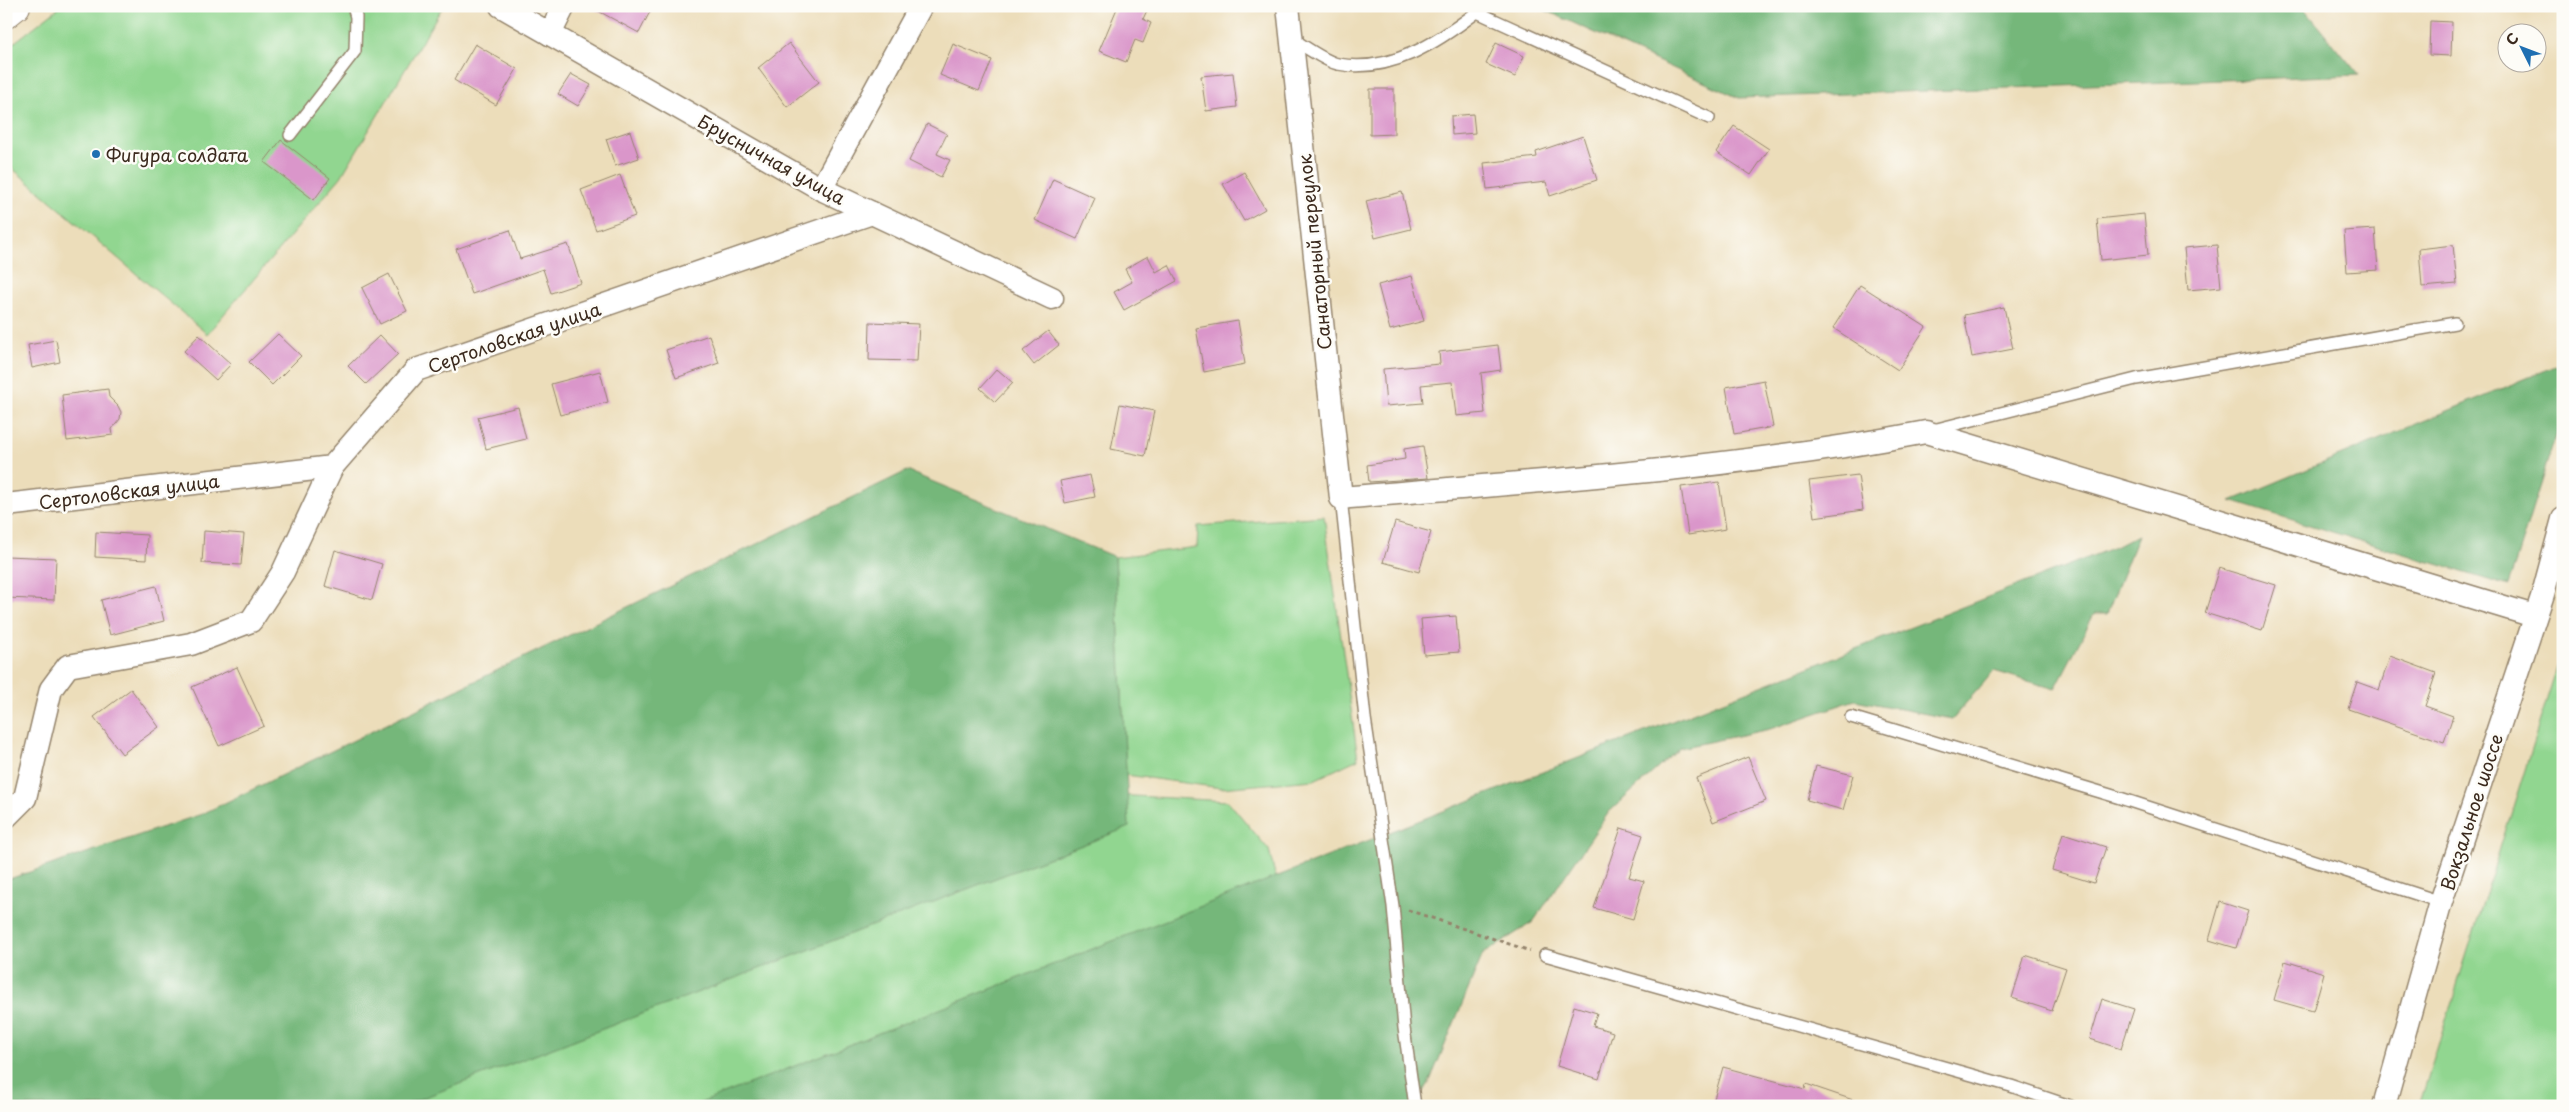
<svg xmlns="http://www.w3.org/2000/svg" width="2569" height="1112" viewBox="0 0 2569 1112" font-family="'Playpen Sans',sans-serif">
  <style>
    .green { fill: #91d690; stroke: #668057 }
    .forest { fill: #74b77a; stroke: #58704c }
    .building { fill: #da96ca }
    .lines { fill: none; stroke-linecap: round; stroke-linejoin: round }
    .service-casing { stroke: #94846c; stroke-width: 14 }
    .minor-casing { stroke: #94846c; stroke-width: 25 }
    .secondary-casing { stroke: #94846c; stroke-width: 30 }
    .path { stroke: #94846c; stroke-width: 3; stroke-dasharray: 4 4; stroke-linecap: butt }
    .service { stroke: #fff; stroke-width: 11 }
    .minor { stroke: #fff; stroke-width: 22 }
    .secondary { stroke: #fff; stroke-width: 28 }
    .poi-dot { fill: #1f6fb2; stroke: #fdfcf7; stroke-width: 2 }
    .labels { text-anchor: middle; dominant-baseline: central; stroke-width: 5; stroke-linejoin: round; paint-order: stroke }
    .poi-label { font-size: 18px; fill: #3b2a1e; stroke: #fdfcf7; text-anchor: start }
    .street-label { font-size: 18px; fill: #3b2a1e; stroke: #fdfcf7 }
  </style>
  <rect width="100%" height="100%" fill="#fdfcf7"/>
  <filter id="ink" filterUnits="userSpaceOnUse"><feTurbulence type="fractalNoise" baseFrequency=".02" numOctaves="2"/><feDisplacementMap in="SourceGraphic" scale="10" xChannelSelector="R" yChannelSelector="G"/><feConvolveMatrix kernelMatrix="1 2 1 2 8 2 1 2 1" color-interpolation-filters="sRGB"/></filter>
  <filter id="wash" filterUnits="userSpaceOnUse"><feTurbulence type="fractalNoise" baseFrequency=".0096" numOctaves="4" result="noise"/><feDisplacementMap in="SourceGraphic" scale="20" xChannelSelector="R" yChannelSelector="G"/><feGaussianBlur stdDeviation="1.12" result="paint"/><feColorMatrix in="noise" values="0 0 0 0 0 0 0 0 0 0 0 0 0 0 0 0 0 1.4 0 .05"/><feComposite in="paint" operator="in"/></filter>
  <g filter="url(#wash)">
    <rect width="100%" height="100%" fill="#ecddba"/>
    <!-- green -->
    <g class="green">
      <path d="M61,6H443L341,177L207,334L6,163V49Z"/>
      <path d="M1324,516L1358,759L1314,780L1221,788L1126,775L1115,557L1197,547L1198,526Z"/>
      <path d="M2563,648V1106H2419Z"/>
      <path d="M1095,794L1228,801L1269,850L1287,923L1129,1106H12L6,1035Z"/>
    </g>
    <!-- forest -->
    <g class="forest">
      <path d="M1536,6H2302L2359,75L1739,98Z"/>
      <path d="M2563,363V412L2508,586L2231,501Z"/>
      <path d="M907,471L1115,557L1129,827L402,1106H6V880L202,814Z"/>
      <path d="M2138,535L2107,614H2094L2055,689L1994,671L1952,719L1855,700L1770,729L1680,748L1609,812L1533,922L1483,954L1429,1083L1415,1106H693L2115,547Z"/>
    </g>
    <g id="blocks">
      <!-- building -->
      <g class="building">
        <path d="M589,6H653L639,33Z"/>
        <path d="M1118,6H1149L1143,19L1151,23L1143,43L1135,40L1126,62L1099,51Z"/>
        <path d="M2430,21L2452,22L2451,56L2429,55Z"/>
        <path d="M789,43L819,82L787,107L758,68Z"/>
        <path d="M1496,43L1524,56L1515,77L1486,64Z"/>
        <path d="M475,44L517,69L496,105L454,80Z"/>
        <path d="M953,44L992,60L979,91L940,75Z"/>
        <path d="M1233,73L1237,107L1206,111L1201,76Z"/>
        <path d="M571,74L591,85L578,106L558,94Z"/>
        <path d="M1370,89H1394V134L1370,135Z"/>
        <path d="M1473,114L1475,133L1452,135L1451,116Z"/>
        <path d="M927,124L947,134L937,154L950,160L941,177L909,161Z"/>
        <path d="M1734,126L1769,149L1751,175L1716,152Z"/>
        <path d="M630,131L639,158L615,166L606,139Z"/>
        <path d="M1583,136L1597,180L1550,196L1546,182L1487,189L1484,163L1537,157L1536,152Z"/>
        <path d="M281,140L330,178L314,200L264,162Z"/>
        <path d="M1244,172L1265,209L1244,221L1223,184Z"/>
        <path d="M620,175L635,216L596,230L581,190Z"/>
        <path d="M1053,179L1095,198L1077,239L1035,220Z"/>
        <path d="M1402,192L1411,229L1375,238L1366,201Z"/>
        <path d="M2144,214L2148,255L2101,260L2097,219Z"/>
        <path d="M2375,229L2378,270L2347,272L2344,231Z"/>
        <path d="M510,230L520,259L568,244L581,283L551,293L543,269L472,294L456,249Z"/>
        <path d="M2217,245L2221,287L2188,290L2184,248Z"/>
        <path d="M2453,245L2457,284L2422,287L2419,249Z"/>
        <path d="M1148,256L1156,272L1169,265L1177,281L1124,310L1114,292L1132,282L1125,269Z"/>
        <path d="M389,274L407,311L380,324L362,288Z"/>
        <path d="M1412,276L1424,321L1390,330L1378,285Z"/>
        <path d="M1860,285L1926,327L1898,370L1833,328Z"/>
        <path d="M2004,307L2013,349L1972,357L1964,315Z"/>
        <path d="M1238,321L1245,364L1204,372L1196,328Z"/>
        <path d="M870,322L919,324L917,361L869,360Z"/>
        <path d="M1048,331L1059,345L1034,365L1023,351Z"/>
        <path d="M278,334L301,356L272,385L249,362Z"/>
        <path d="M199,335L231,364L216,380L184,351Z"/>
        <path d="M380,335L398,354L366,384L348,366Z"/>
        <path d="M709,335L719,363L676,378L666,350Z"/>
        <path d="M56,340L60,362L32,368L28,345Z"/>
        <path d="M1498,345L1501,370L1481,373L1485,413L1456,416L1452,382L1421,385L1423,403L1386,406L1383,369L1440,364L1439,352Z"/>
        <path d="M997,369L1013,383L995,402L980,388Z"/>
        <path d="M600,371L608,402L560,415L551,384Z"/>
        <path d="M1764,380L1773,427L1734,434L1726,387Z"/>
        <path d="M108,389L109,397L118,406L121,412L120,419L112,429L113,435L67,441L62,395Z"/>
        <path d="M1120,404L1154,411L1145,456L1111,449Z"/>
        <path d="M518,407L526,439L486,449L478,417Z"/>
        <path d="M1423,446L1428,478L1369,482L1367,465L1405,459L1404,449Z"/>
        <path d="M1090,475L1095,497L1065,503L1060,481Z"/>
        <path d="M1858,475L1863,510L1814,517L1809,481Z"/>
        <path d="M1719,482L1726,529L1688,535L1681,487Z"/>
        <path d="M1395,522L1431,532L1419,572L1383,562Z"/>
        <path d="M204,531L244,534L241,565L202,563Z"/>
        <path d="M96,532L147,535L146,560L95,557Z"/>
        <path d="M335,550L382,564L372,600L325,586Z"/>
        <path d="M6,556L56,558L54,600L6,598Z"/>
        <path d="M2219,568L2276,585L2262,631L2205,613Z"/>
        <path d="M156,586L164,621L110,635L101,600Z"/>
        <path d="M1456,616L1459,652L1424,655L1421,619Z"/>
        <path d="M2390,656L2436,673L2425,706L2453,716L2444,742L2348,709L2357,682L2379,690Z"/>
        <path d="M237,667L264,726L219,746L192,687Z"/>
        <path d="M131,689L159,727L122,754L94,717Z"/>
        <path d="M1748,757L1766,801L1713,822L1696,778Z"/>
        <path d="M1816,766L1853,775L1843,810L1807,800Z"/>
        <path d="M1621,828L1643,835L1629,877L1644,881L1633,919L1594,908Z"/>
        <path d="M2063,833L2106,847L2094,883L2052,870Z"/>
        <path d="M2220,902L2248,911L2236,948L2209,940Z"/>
        <path d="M2025,955L2066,968L2052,1011L2012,998Z"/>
        <path d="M2285,961L2324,973L2313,1011L2274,1000Z"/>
        <path d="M2102,999L2134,1009L2121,1049L2090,1039Z"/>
        <path d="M1574,1006L1597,1013L1593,1026L1613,1032L1599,1079L1557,1066Z"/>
        <path d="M1723,1067L1805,1089L1806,1084L1862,1103V1106H1712Z"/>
      </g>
    </g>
  </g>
  <g filter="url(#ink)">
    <use href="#blocks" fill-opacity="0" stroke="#94846c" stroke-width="1"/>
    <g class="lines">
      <defs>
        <g id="service">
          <path d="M1291,38C1303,45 1326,62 1338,64C1390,74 1438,42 1477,12L1709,118"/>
          <path d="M290,135L355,51L356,17L353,6"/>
          <path d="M1933,430L2136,379L2455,323"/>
          <path d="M1341,498L1365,718L1393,906L1404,1028L1415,1106"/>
          <path d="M1851,717L2117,797L2441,902"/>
          <path d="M1545,955L2011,1086L2070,1106"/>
        </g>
        <g id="minor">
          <path d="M501,6L821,189L1052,298"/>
          <path d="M1288,6L1341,498C1536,481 1733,469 1926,432L2534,616"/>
          <path d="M550,34L564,6"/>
          <path d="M821,189L921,6"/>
          <path d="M6,505L332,467L416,370L872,213"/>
          <path d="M6,817L25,798L51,689L68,666L191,644L251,621L283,572L332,467"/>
          <path d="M2384,1106L2441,902L2543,594L2563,519"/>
        </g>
        <path id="secondary" d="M6,14L16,6"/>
      </defs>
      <!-- service casing -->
      <use href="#service" class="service-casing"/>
      <!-- minor casing -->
      <use href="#minor" class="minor-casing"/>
      <!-- secondary casing -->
      <use href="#secondary" class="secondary-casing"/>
      <!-- path -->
      <path class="path" d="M1408,910L1530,951"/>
      <!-- service -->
      <use href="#service" class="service"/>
      <!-- minor -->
      <use href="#minor" class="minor"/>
      <!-- secondary -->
      <use href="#secondary" class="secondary"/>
    </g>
  </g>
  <!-- markers -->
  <circle class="poi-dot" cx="96" cy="154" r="5"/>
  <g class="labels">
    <!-- poi labels -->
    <g class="poi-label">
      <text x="106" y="154">Фигура солдата</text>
    </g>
    <!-- street labels -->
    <g class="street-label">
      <text transform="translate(772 159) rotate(29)">Брусничная улица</text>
      <text transform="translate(1314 252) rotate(-96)">Санаторный переулок</text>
      <text transform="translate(514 337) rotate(-19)">Сертоловская улица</text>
      <text transform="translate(129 491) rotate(-7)">Сертоловская улица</text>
      <text transform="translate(2471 812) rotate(-72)">Вокзальное шоссе</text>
    </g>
  </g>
  <!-- margin -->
  <rect width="2569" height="1112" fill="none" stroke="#fdfcf7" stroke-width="25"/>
  <!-- north arrow -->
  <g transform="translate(2522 48) rotate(312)"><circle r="24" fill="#fdfcf7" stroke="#afa8a0"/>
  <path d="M0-4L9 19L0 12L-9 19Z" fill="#1f6fb2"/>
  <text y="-8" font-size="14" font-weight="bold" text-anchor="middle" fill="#3b2a1e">С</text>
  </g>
</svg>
